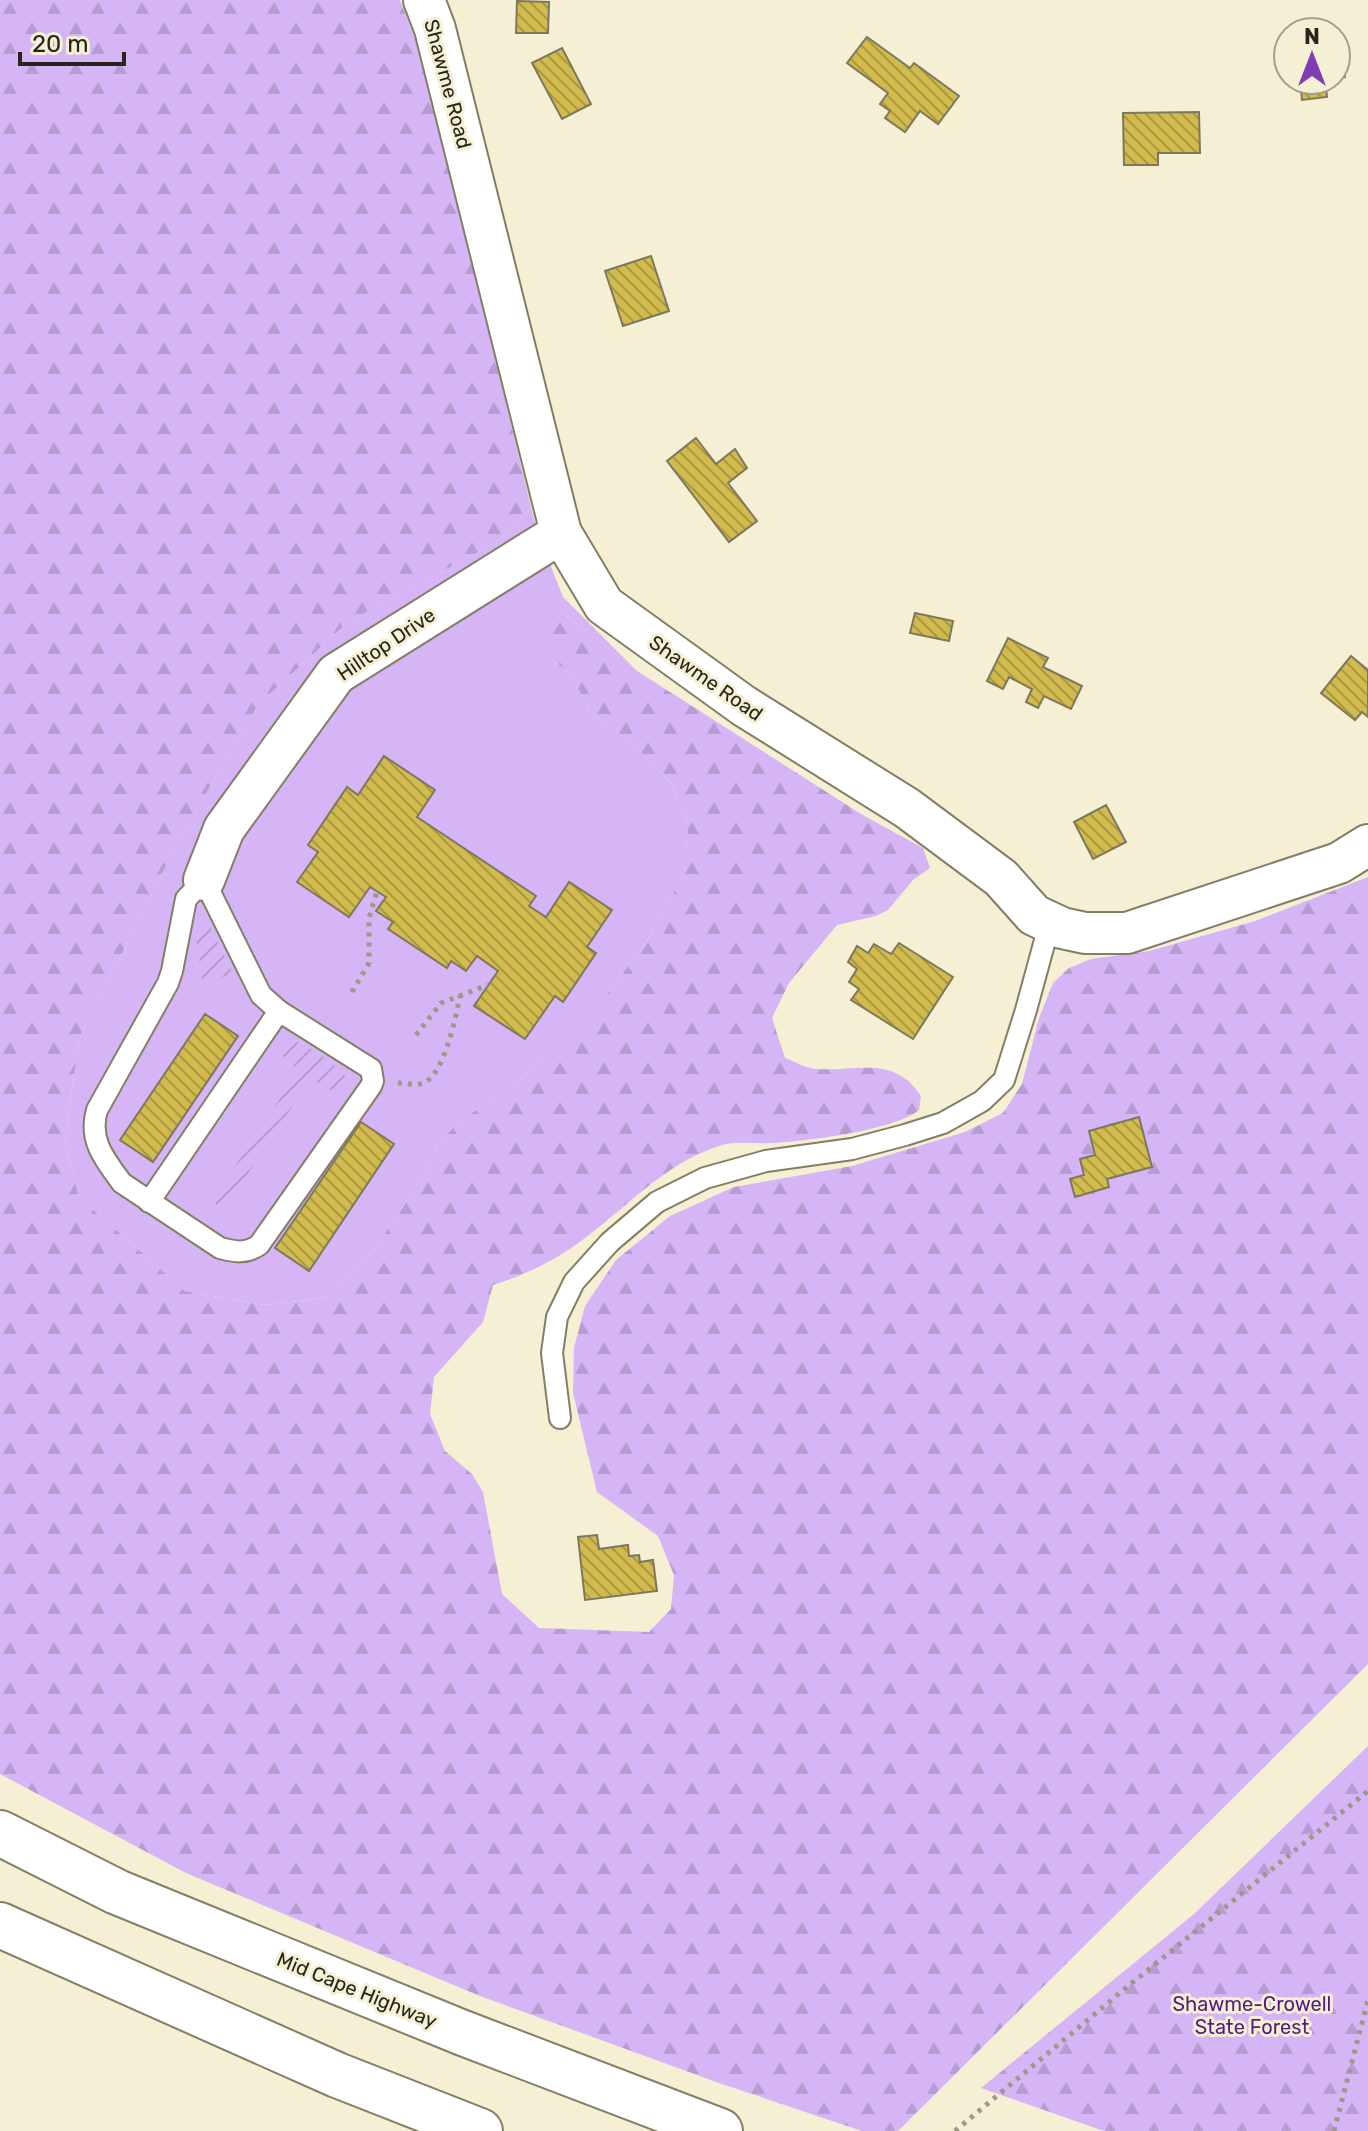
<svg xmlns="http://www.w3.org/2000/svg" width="1368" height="2131" viewBox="0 0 1368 2131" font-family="Rubik,sans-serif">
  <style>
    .grass { fill: #d5b5f5 }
    .forest { fill: url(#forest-firs) }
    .garden { fill: url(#garden-furrows) }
    .building { fill: url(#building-back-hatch); stroke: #7d775f; stroke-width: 2 }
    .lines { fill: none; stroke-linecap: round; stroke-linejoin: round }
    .lane-casing { stroke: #837e64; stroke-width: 24 }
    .street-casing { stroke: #837e64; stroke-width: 44 }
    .highway-casing { stroke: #837e64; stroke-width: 48 }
    .path { stroke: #9d9985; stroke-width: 5; stroke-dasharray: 4 6; stroke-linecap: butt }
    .lane { stroke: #fff; stroke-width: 20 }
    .street { stroke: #fff; stroke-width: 40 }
    .highway { stroke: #fff; stroke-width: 44 }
    .labels { text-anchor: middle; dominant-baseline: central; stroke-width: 6; stroke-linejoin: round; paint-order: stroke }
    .street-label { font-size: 20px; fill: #28261c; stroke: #f5efd3 }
    .park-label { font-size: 20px; fill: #561a7f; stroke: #f5efd3 }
  </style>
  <defs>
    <pattern id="forest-firs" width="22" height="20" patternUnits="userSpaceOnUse" patternTransform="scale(2)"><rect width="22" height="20" fill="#d5b5f5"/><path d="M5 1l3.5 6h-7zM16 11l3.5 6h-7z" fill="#b79cd1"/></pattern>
    <pattern id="garden-furrows" width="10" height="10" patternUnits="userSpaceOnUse" patternTransform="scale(2)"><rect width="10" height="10" fill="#d5b5f5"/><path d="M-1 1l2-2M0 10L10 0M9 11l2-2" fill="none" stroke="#b79cd1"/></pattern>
    <pattern id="building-back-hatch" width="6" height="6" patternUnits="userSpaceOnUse" patternTransform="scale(2)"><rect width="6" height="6" fill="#d1bb4e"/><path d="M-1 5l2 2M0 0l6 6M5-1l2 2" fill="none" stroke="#aa9840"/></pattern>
  </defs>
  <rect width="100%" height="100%" fill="#f5efd3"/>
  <!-- grass -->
  <path class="grass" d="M531,507L537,531L563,597L637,671L556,607L547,657L569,672L591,713L635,746L672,784L688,825L684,874L647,941L597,1008L525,1076L459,1122L438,1143L428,1169L373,1251L330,1297L266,1305L185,1291L79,1197L65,1143L79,1039L179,840L258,705L348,622L482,550L505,534Z"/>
  <!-- forest -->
  <g class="forest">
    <path d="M0,0H400L422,56L531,507L505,534L482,550L348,622L258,705L179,840L79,1039L65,1143L79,1197L185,1291L266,1305L330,1297L373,1251L428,1169L438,1143L459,1122L525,1076L597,1008L647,941L684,874L688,825L672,784L635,746L591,713L569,672L547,657L544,623L548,609L556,607L637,671L861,814L923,848L930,868L913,880L888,910L876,916L837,925L789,983L772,1018L785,1058C795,1062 806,1068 816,1069C856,1072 894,1054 921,1096L919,1110C895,1130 803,1142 770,1143C751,1144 734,1140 716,1147C663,1165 625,1209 581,1241C556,1260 523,1276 493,1285L483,1322L434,1377L430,1414L445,1451L472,1474L483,1492L502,1594L539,1628L649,1632L671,1609L674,1575L658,1536L597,1492L573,1393L574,1348L585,1306L616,1260L670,1216L734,1187L852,1166L965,1132L1003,1113L1022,1084L1039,1018L1053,983L1069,968L1091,959L1149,951L1255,921L1368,877V1664L898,2131H862L719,2083L480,1996L186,1873L0,1774Z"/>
    <path d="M1368,1746V2131H1104L981,2088L1194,1914Z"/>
  </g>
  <!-- garden -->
  <g class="garden">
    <path d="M202,922L208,923L234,975L202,980L195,929Z"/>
    <path d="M285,1038C299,1039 337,1064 345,1076V1088L336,1093L311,1078L228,1204L222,1208L217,1206L214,1200L215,1196L299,1070L277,1051L278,1046Z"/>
  </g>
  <!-- building -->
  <g class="building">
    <path d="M517,1L549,2L548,33H516Z"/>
    <path d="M867,37L910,68L914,63L959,96L938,124L920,111L905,132L885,118L890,111L880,104L888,93L847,63Z"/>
    <path d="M1336,41H1342L1345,77L1336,78Z"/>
    <path d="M562,48L591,104L562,119L532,63Z"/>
    <path d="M1300,80H1325L1327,97L1302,100Z"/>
    <path d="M1199,112L1200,153H1158V165H1124L1123,113Z"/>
    <path d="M651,256L669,311L623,326L605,271Z"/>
    <path d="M696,438L716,464L735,449L747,468L728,483L757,521L729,542L667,461Z"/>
    <path d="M915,613L953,621L949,641L910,633Z"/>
    <path d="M1008,638L1048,658L1043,667L1082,686L1071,709L1044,696L1038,708L1026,702L1032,689L1009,677L1003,689L987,681Z"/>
    <path d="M1351,656L1368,670V717L1362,712L1355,720L1321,693Z"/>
    <path d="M384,756L435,790L417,817L536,896L529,906L546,917L569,882L612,910L587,947L596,953L563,1002L555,996L525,1039L474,1006L498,971L477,956L466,971L451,961L447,968L388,929L393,922L376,911L386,897L370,887L349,917L297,882L318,852L308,845L347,787L358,795Z"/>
    <path d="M1106,805L1126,842L1093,859L1074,822Z"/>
    <path d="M899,943L953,977L913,1039L851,1000L859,989L849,982L857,969L848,962L857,946L868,953L874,944L891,954Z"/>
    <path d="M205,1014L238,1036L153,1162L120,1140Z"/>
    <path d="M1139,1117L1152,1167L1107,1179L1109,1187L1075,1197L1070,1179L1084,1175L1080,1159L1095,1155L1089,1131Z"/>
    <path d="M361,1122L394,1144L309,1271L275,1248Z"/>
    <path d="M597,1535L599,1549L628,1545L629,1556L639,1555L640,1562L653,1560L657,1591L585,1600L578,1537Z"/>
  </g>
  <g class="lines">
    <defs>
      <g id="lane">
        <path d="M204,880L261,995L279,1011L371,1069L373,1081L371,1086L259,1245C246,1254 235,1252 220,1248L122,1183C105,1160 88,1140 97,1110L168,983L172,971L186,899Z"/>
        <path d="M149,1202L279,1011"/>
        <path d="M560,1418L552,1353L557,1317L574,1282L610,1242L657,1202L705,1178L766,1161L852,1149L905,1135L943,1123L982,1101L1004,1080L1026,1010L1050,922"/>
      </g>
      <g id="street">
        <path d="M424,0L435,29L561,533L604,605L744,706L907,808L1001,878L1034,915L1062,928L1085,933H1127L1339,863L1368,845"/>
        <path d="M204,880L224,829L336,674L561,533"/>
      </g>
      <g id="highway">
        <path d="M0,1833L117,1892L463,2033L720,2131"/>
        <path d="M0,1925L337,2075L480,2131"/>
      </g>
    </defs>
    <!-- lane casing -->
    <use href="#lane" class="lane-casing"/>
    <!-- street casing -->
    <use href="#street" class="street-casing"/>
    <!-- highway casing -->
    <use href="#highway" class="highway-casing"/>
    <!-- path -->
    <g class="path">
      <path d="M352,992L369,963V918L377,891"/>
      <path d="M416,1035L441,1003L488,985"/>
      <path d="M398,1083C406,1083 416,1086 423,1083C444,1076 456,1016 460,996"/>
      <path d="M955,2131L1127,1987L1368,1791"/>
      <path d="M1334,2131L1368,2000"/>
    </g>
    <!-- lane -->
    <use href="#lane" class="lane"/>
    <!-- street -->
    <use href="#street" class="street"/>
    <!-- highway -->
    <use href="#highway" class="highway"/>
  </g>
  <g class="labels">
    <!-- street labels -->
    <g class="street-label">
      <text transform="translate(448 84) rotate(75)">Shawme Road</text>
      <text transform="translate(386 644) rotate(-34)">Hilltop Drive</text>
      <text transform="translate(706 678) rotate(35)">Shawme Road</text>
      <text transform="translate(357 1990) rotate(22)">Mid Cape Highway</text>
    </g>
    <!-- park labels -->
    <g class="park-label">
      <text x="1252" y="2004">Shawme-Crowell<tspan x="1252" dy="23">State Forest</tspan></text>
    </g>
  </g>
  <!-- north arrow -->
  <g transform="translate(1312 56)"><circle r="38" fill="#f5efd3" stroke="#a39f8a" stroke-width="2"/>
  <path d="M0-6L14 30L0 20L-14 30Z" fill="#7f3db1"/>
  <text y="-12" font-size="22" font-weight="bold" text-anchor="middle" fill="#28261c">N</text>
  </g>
  <!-- scale -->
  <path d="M20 52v12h104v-12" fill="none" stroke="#28261c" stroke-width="4"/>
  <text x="32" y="52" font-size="24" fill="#28261c" stroke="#f5efd3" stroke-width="6" paint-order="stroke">20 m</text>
</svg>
